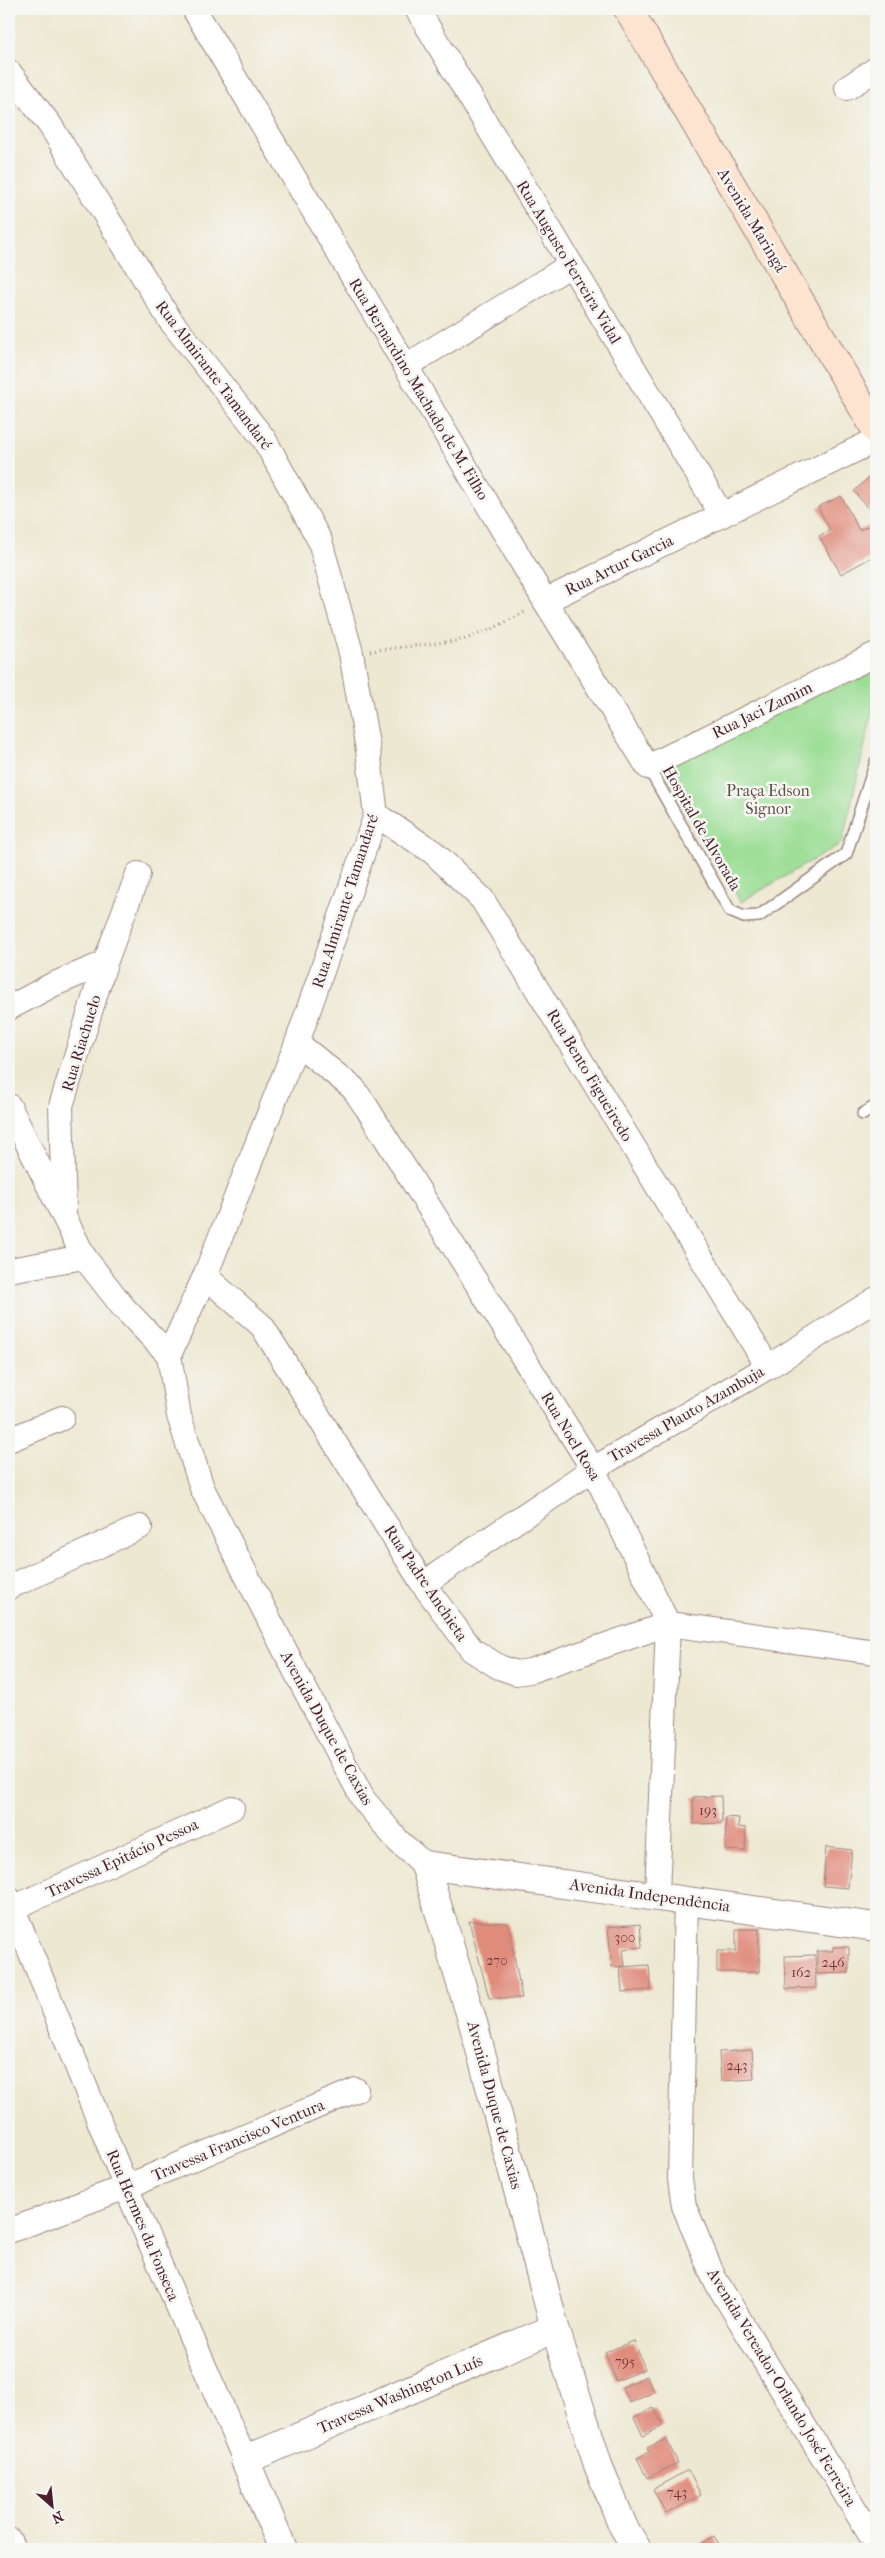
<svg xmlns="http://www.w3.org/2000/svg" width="885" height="2558" viewBox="0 0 885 2558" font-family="'IM FELL French Canon',serif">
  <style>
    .green { fill: #9cde95; stroke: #737e60 }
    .building { fill: #e08c7d }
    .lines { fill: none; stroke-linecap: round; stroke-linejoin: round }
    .service-casing { stroke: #9c847e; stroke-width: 14 }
    .minor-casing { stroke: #9c847e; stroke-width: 26 }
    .tertiary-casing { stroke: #9c847e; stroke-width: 30 }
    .secondary-casing { stroke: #9c847e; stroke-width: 30 }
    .path { stroke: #9c847e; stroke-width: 3; stroke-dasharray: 1 4; stroke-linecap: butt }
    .service { stroke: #fff; stroke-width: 11 }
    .minor { stroke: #fff; stroke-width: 24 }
    .tertiary { stroke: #fff; stroke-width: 28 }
    .secondary { stroke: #fde4d1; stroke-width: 28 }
    .labels { text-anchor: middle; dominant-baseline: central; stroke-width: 5; stroke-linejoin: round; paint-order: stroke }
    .number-label { font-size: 14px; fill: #703a40 }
    .street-label { font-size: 16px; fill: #4a1f2b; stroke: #f6f6f2 }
    .park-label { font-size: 16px; fill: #5e4f46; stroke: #f6f6f2 }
  </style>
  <rect width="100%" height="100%" fill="#f6f6f2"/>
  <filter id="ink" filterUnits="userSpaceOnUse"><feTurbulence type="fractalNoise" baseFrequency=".02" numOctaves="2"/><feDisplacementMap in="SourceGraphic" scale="10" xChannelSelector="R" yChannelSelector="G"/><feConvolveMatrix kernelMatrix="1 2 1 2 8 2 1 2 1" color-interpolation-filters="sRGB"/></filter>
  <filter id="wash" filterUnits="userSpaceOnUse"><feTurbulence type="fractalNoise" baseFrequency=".0096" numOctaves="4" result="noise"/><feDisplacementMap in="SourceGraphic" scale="20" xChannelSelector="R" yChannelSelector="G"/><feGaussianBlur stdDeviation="1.12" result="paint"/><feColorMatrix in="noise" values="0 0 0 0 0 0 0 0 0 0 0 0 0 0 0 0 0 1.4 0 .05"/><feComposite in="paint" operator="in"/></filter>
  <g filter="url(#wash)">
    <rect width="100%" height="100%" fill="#ede8d1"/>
    <!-- green -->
    <path class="green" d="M876,662V697L842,843L741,902L661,768Z"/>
    <g id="blocks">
      <!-- building -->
      <g class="building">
        <path d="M876,471V519L854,491Z"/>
        <path d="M841,496L859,530L876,523V555L841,574L819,536L830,530L818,507Z"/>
        <path d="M721,1796L722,1823L694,1824L693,1797Z"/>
        <path d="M726,1817L739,1818L738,1827L746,1828L745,1851L725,1850Z"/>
        <path d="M826,1847L852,1850L848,1888L823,1886Z"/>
        <path d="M469,1921L508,1923L522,1998H489Z"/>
        <path d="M640,1924L642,1947L623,1949L625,1966L612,1967L608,1927Z"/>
        <path d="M736,1929H759V1972H717V1951H736Z"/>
        <path d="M833,1947H849V1973L817,1974V1951H833Z"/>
        <path d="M815,1955L816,1988L786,1989L785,1956Z"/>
        <path d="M649,1965L651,1990L622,1992L620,1967Z"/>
        <path d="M752,2050L754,2079L721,2081L719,2052Z"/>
        <path d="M634,2341L645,2369L616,2381L605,2352Z"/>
        <path d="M647,2376L654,2392L630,2403L622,2387Z"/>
        <path d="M654,2408L663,2426L643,2436L634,2417Z"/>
        <path d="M666,2439L678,2463L647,2478L637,2458L649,2452L647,2448Z"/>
        <path d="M688,2470L701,2495L666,2514L653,2489Z"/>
        <path d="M714,2536L722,2549H693Z"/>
      </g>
    </g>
  </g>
  <g filter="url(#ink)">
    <use href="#blocks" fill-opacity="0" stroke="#9c847e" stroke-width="1"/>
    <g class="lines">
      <defs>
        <g id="service">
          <path d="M648,767L730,911L744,917L759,916L846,854L876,762"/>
          <path d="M863,1114L876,1106"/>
        </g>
        <g id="minor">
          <path d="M194,9L545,601L648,767L876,654"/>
          <path d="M417,9L722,515"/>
          <path d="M9,72L50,125L170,320L264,439L320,541L351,653L368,750L376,815L297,1043L205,1276L169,1355"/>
          <path d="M847,88L876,69"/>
          <path d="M406,366L571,265"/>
          <path d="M545,601L876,440"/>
          <path d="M376,815L433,852L482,899L768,1367"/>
          <path d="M9,1008L52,985L105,963"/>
          <path d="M297,1043L353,1088L367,1108L593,1469L668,1624L657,1895"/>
          <path d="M9,1106L84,1257L123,1307L169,1355L179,1416L202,1488L300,1680L363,1799L398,1841L425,1865"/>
          <path d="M64,1212L61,1106L105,963L138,874"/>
          <path d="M9,1270L84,1257"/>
          <path d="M205,1276L262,1326L423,1584L472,1650L499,1667L516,1673L530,1671L668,1624L876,1652"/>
          <path d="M9,1440L62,1418"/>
          <path d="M423,1584L593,1469L768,1367L876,1299"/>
          <path d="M9,1587L140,1527"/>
          <path d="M9,1899L126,2187L245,2460"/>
          <path d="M686,1900L680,2179L684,2206L714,2278L876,2544"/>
          <path d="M13,1908L232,1808"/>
          <path d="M9,2231L126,2187L356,2090"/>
          <path d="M9,2540L13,2549"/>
        </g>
        <g id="tertiary">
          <path d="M283,2549L245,2460L555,2328"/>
          <path d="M637,2549L623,2526L598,2465L555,2328L473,2023L425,1865L876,1927"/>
        </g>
        <path id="secondary" d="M628,9L876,430"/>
      </defs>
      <!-- service casing -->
      <use href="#service" class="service-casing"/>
      <!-- minor casing -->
      <use href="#minor" class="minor-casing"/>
      <!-- tertiary casing -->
      <use href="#tertiary" class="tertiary-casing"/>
      <!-- secondary casing -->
      <use href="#secondary" class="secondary-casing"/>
      <!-- path -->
      <path class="path" d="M370,651L463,640L492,629L527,611"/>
      <!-- service -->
      <use href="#service" class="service"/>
      <!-- minor -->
      <use href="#minor" class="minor"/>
      <!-- tertiary -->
      <use href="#tertiary" class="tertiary"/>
      <!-- secondary -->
      <use href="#secondary" class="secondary"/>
    </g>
  </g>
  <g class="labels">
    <!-- number labels -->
    <g class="number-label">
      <text x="708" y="1810">193</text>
      <text x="625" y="1937">300</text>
      <text x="497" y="1960">270</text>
      <text x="833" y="1962">246</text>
      <text x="801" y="1972">162</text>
      <text x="737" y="2065">243</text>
      <text x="625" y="2361">795</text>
      <text x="677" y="2492">743</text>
    </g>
    <!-- street labels -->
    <g class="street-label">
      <text transform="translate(752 220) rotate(59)">Avenida Maringá</text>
      <text transform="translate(569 262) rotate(59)">Rua Augusto Ferreira Vidal</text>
      <text transform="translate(214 375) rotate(53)">Rua Almirante Tamandaré</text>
      <text transform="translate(419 389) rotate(59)">Rua Bernardino Machado de M. Filho</text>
      <text transform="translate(619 565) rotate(-26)">Rua Artur Garcia</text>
      <text transform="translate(762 710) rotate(-26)">Rua Jaci Zamim</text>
      <text transform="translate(702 828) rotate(60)">Hospital de Alvorada</text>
      <text transform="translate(345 901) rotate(-72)">Rua Almirante Tamandaré</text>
      <text transform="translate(81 1043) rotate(-73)">Rua Riachuelo</text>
      <text transform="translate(590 1075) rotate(59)">Rua Bento Figueiredo</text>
      <text transform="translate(686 1414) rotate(-30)">Travessa Plauto Azambuja</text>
      <text transform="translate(571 1436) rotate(59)">Rua Noel Rosa</text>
      <text transform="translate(426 1583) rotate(56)">Rua Padre Anchieta</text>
      <text transform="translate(327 1728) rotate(61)">Avenida Duque de Caxias</text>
      <text transform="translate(122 1858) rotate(-25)">Travessa Epitácio Pessoa</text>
      <text transform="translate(650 1895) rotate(8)">Avenida Independência</text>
      <text transform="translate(495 2105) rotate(75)">Avenida Duque de Caxias</text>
      <text transform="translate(238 2140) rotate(-23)">Travessa Francisco Ventura</text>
      <text transform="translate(143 2225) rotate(67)">Rua Hermes da Fonseca</text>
      <text transform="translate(782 2387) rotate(59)">Avenida Vereador Orlando José Ferreira</text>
      <text transform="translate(400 2394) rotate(-23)">Travessa Washington Luís</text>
    </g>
    <!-- park labels -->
    <g class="park-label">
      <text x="768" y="790">Praça Edson<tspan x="768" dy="18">Signor</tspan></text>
    </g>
  </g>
  <!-- margin -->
  <rect width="885" height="2558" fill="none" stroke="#f6f6f2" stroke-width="30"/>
  <!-- north arrow -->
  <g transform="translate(52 2506) rotate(153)" stroke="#f6f6f2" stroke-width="4" paint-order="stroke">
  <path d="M0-4L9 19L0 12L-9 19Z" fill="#4a1f2b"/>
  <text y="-8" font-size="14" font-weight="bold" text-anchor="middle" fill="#4a1f2b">N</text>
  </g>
</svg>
